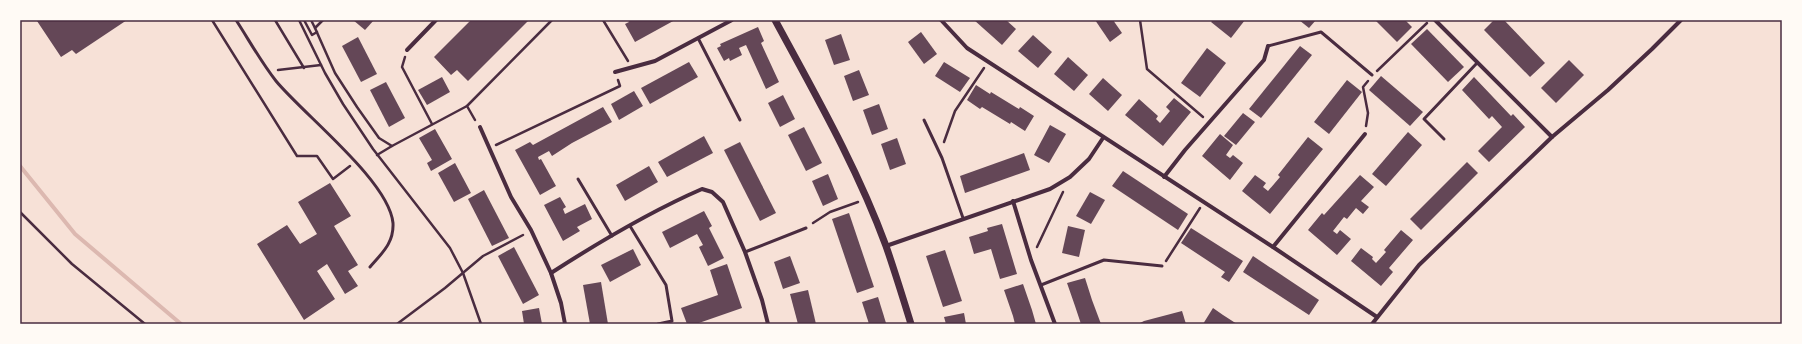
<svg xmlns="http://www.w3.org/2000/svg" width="1802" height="344" viewBox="0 0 1802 344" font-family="'Playfair Display',serif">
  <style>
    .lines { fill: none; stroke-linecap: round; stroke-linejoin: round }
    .stream { stroke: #dcb8b0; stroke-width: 4 }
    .building { fill: #644757 }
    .path { stroke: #4a2c40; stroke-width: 2.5 }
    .service { stroke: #4a2c40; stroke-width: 3 }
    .minor { stroke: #4a2c40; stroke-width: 4 }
    .tertiary { stroke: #4a2c40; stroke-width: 7 }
    .neatline { fill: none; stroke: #4a2c40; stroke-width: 1.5 }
  </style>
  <rect width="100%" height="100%" fill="#f7e1d7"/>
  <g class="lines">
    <!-- stream -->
    <path class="stream" d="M20,166L75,234L181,324"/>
  </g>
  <!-- building -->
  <g class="building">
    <path d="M127,20L76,54L72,50L61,57L37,21Z"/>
    <path d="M353,20H374L365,30Z"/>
    <path d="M471,20H529L468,81L457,70L451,75L434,57Z"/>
    <path d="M628,20H675L635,42L625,24L629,22Z"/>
    <path d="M974,20H1006L1016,29L1002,45Z"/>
    <path d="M1095,20H1113L1122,33L1110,42Z"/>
    <path d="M1213,20H1245L1231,38L1211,22Z"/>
    <path d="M1299,20H1316L1309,28Z"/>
    <path d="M1375,20H1405L1412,27L1397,42Z"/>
    <path d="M1494,20H1504L1545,63L1530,77L1484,30Z"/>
    <path d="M758,27L764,41L761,43L779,82L766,89L746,45L739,48L742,55L730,61L729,58L724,61L717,48L721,46L720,44Z"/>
    <path d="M1427,29L1464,67L1448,82L1411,44Z"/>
    <path d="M921,32L937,54L924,64L908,42Z"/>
    <path d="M841,34L850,60L834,65L825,40Z"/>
    <path d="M1033,35L1052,52L1038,68L1018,51Z"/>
    <path d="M358,37L377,74L361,82L342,46Z"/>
    <path d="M1300,46L1312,55L1261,118L1249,109Z"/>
    <path d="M1207,48L1226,63L1200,97L1181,83Z"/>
    <path d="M1068,57L1088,75L1074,91L1054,74Z"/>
    <path d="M1569,60L1584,75L1556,103L1541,88Z"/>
    <path d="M689,62L698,77L650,104L641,88Z"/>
    <path d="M944,62L970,78L960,92L935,76Z"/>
    <path d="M859,70L869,95L853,101L844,76Z"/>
    <path d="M1381,76L1423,112L1410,126L1369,90Z"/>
    <path d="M442,77L450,92L427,105L418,90Z"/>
    <path d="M1474,77L1511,116L1513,114L1525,127L1489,162L1478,151L1502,127L1492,116L1489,119L1462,90Z"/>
    <path d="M1103,78L1122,95L1108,111L1089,94Z"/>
    <path d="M1347,80L1362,92L1329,134L1314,122Z"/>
    <path d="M386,82L405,118L389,127L370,90Z"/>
    <path d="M976,85L990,94L991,92L1019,109L1020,107L1034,116L1025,131L1011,122L1010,124L982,107L980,109L967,100Z"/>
    <path d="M634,91L643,106L619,120L611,104Z"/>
    <path d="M783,95L795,119L780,127L768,103Z"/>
    <path d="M1174,98L1191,112L1163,146L1125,115L1139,99L1158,116L1156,119L1160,123L1170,111L1166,107Z"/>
    <path d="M879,104L888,129L872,135L863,110Z"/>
    <path d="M603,107L612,122L572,143L552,156L549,151L538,157L539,160L541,159L556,186L540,195L515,150L530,142L533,145Z"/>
    <path d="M1243,113L1255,122L1236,145L1224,136Z"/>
    <path d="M1050,125L1066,134L1049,163L1034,155Z"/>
    <path d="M804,127L822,163L806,171L788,135Z"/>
    <path d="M435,129L452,159L431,171L427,163L432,160L419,138Z"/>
    <path d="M1408,132L1422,145L1386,186L1372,174Z"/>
    <path d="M1220,134L1233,145L1226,155L1230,158L1233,155L1243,163L1230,180L1202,156Z"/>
    <path d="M704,136L713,153L667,177L658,162Z"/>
    <path d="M1308,137L1323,149L1270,214L1242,191L1255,175L1266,183L1263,187L1268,191L1280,177L1278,175Z"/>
    <path d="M897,138L906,164L890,170L881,144Z"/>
    <path d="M740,142L776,213L760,221L724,150Z"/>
    <path d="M1024,153L1030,170L965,193L960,176Z"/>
    <path d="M1467,162L1478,173L1421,230L1410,219Z"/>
    <path d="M455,163L471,193L454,202L438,173Z"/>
    <path d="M649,166L658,182L625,201L616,185Z"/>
    <path d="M1123,171L1188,214L1178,230L1112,186Z"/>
    <path d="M828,174L838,199L823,206L812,181Z"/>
    <path d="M1360,175L1374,187L1361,201L1369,207L1363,214L1356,208L1347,219L1344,217L1333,231L1337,234L1340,230L1351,239L1337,255L1308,230L1322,213L1324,215Z"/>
    <path d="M330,183L351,216L334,226L358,265L348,271L358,286L345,294L327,264L317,271L335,299L304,320L257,244L287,225L300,244L317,234L298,202Z"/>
    <path d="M484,190L509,238L492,246L468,199Z"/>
    <path d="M1090,192L1105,200L1091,224L1076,216Z"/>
    <path d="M560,197L566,207L563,209L565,214L585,204L592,219L577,227L580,231L563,241L544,205Z"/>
    <path d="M704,211L712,226L709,228L724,258L708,266L699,247L703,245L697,234L670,248L662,232Z"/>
    <path d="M849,213L874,287L857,293L832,219Z"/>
    <path d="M1002,224L1017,274L1000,279L991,249L974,254L969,237L988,231L987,228Z"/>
    <path d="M1068,226L1085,230L1079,257L1062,253Z"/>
    <path d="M1191,228L1243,261L1229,282L1221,277L1225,272L1181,243Z"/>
    <path d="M1401,230L1413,240L1389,268L1393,272L1381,286L1351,261L1361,248L1373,257L1372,259L1376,263L1386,252L1384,250Z"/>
    <path d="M514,247L539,295L523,304L498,256Z"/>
    <path d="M633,249L641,265L610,282L601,265Z"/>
    <path d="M945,250L962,301L943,307L926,256Z"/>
    <path d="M790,256L800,283L783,289L774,262Z"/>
    <path d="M1253,256L1319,300L1309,315L1243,272Z"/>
    <path d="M727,264L742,308L696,324H687L681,308L718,295L710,270Z"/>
    <path d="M1085,278L1092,300L1101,324H1081L1075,306L1067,283Z"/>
    <path d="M601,282L608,324H590L583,285Z"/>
    <path d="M1023,284L1032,310L1036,324H1015L1013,316L1004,290Z"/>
    <path d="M808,290L816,324H798L790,294Z"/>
    <path d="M878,297L886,323L869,324L862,302Z"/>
    <path d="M539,308L542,324H524L522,311Z"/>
    <path d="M1213,308L1223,315L1237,324H1203Z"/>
    <path d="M1182,311L1186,324H1138L1144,321Z"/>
    <path d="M964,313L966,324H946L944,317Z"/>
  </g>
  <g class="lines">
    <!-- path -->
    <g class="path">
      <path d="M212,20L297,156H317L333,179L350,166"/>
      <path d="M275,20L304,68"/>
      <path d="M299,20L325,73L343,104L373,149L450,248L463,273L481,324"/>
      <path d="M304,20L312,35L317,32"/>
      <path d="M311,20L315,28L323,20"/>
      <path d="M603,20L628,61"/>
      <path d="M1140,20L1147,69L1203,117"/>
      <path d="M315,28L335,73L357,107L379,138L392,146L467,106"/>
      <path d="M405,57L402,67L432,124"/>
      <path d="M278,70L321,65"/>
      <path d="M1377,71L1427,23"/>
      <path d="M475,120L467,106L552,20"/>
      <path d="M1366,126L1368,113L1363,87L1368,81"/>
      <path d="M944,142L955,111L984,68"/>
      <path d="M496,145L620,86L618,80"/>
      <path d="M377,155L392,146"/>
      <path d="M20,212L72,264L145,324"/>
      <path d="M813,223L830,212L858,202"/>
      <path d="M1037,247L1063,192"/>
      <path d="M1166,261L1200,208"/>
      <path d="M397,324L445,288L483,256L523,235"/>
    </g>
    <!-- service -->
    <g class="service">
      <path d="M236,20C249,40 261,62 276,81C304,115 389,181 393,223C394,243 382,253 370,267"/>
      <path d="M698,38L740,120"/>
      <path d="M1268,46L1321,32L1372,75"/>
      <path d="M924,120L942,158L963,218"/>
      <path d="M1444,139L1424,119L1477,63"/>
      <path d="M578,179L612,236"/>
      <path d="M630,226L666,285L672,321L658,324"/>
      <path d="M745,252L806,228"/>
      <path d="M1041,285L1104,260L1162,266"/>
    </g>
    <!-- minor -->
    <g class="minor">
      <path d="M941,20L967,48L1273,247L1377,317"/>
      <path d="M1435,20L1552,137"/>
      <path d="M407,50L436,20"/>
      <path d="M615,72L655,61L732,20"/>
      <path d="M480,127L511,197L531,230L551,273L561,303L565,324"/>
      <path d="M1164,177L1185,150L1264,60L1268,46"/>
      <path d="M1013,201L1031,260L1055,324"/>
      <path d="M886,246L1050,189L1070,177L1089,159L1103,138"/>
      <path d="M1273,247L1365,134"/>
      <path d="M551,273C599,242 649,212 702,189L712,192L723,202L745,252L762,300L768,324"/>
      <path d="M1372,324L1419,265L1552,137L1608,90L1652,49L1681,20"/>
    </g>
    <!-- tertiary -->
    <path class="tertiary" d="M775,20C815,94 857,167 886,246C895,272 903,298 911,324"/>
  </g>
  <!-- border -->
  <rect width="1802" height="344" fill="none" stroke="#fffaf5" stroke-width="42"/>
  <rect x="21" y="21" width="1760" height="302" class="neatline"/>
</svg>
